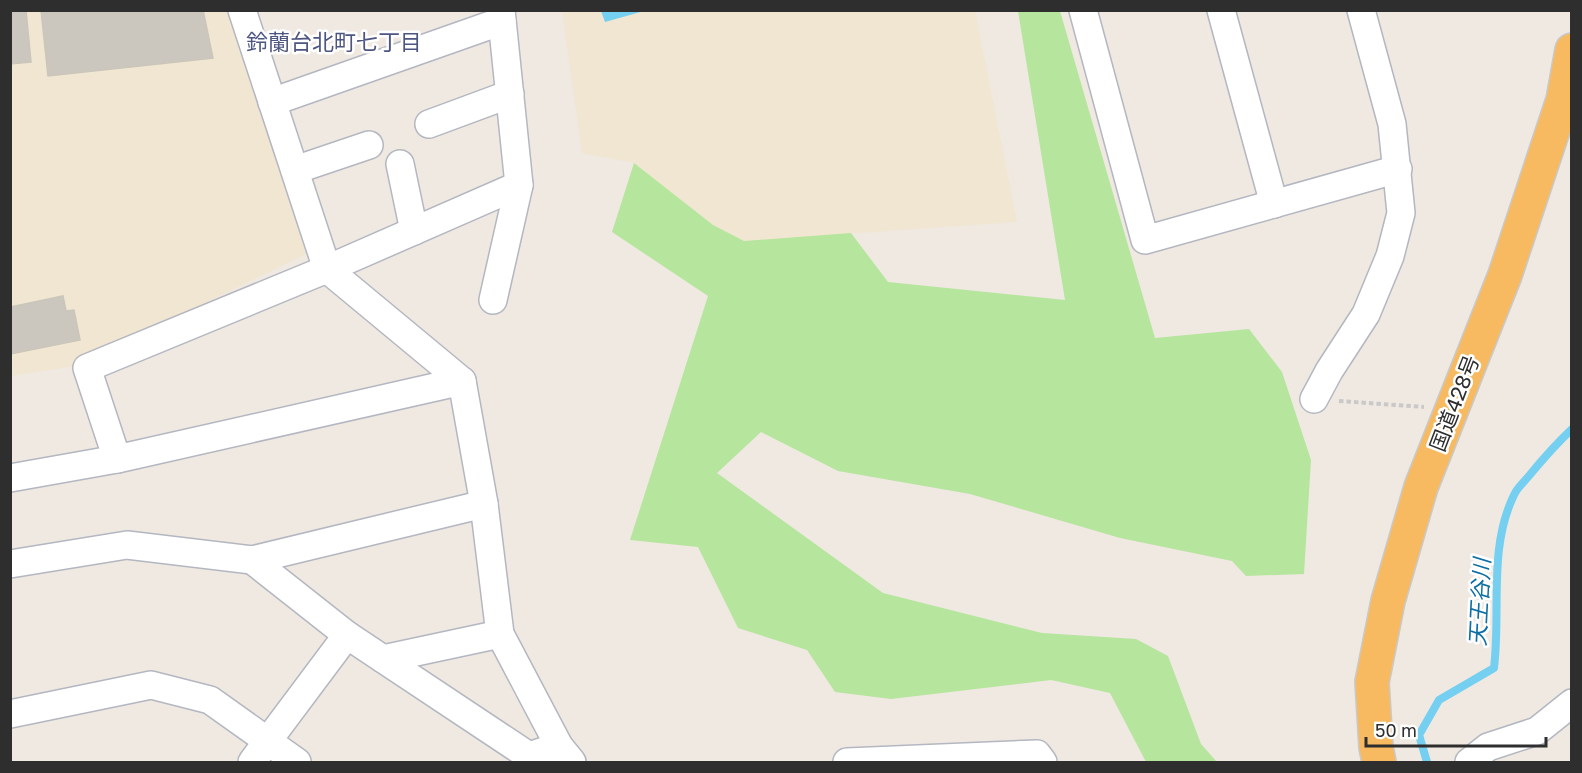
<svg xmlns="http://www.w3.org/2000/svg" width="1582" height="773" viewBox="0 0 1582 773" font-family="'Golos Text','Noto Sans JP',sans-serif">
  <style>
    .education { fill: #f0e6d1 }
    .green { fill: #b6e59e }
    .water { fill: #75cff0 }
    .lines { fill: none; stroke-linecap: round; stroke-linejoin: round }
    .stream { stroke: #75cff0; stroke-width: 8 }
    .building { fill: #cbc7bf; stroke: #cbc5ba; stroke-width: 1.5 }
    .minor-casing { stroke: #b4b7c1; stroke-width: 30 }
    .trunk-casing { stroke: #c9c9c9; stroke-width: 36 }
    .path { stroke: #c9c9c9; stroke-width: 4; stroke-dasharray: 4.5 3; stroke-linecap: butt }
    .minor { stroke: #fff; stroke-width: 27 }
    .trunk { stroke: #f8ba60; stroke-width: 33 }
    .labels { text-anchor: middle; dominant-baseline: central; stroke-width: 5; stroke-linejoin: round; paint-order: stroke }
    .street-label { font-size: 21px; fill: #2e2e2e; stroke: #fff }
    .neighbourhood-label { font-size: 22px; fill: #4d5680; stroke: #fff }
    .water-label { font-size: 22px; font-style: italic; fill: #0d6fa3; stroke: #fff }
  </style>
  <rect width="100%" height="100%" fill="#efe9e1"/>
  <!-- education -->
  <g class="education">
    <path d="M11,11H228L306,254L75,366L11,376Z"/>
    <path d="M562,11H975L1017,222L744,241L713,225L634,163L582,153Z"/>
  </g>
  <!-- green -->
  <path class="green" d="M1018,11H1060L1155,338L1249,329L1282,372L1311,460L1304,574L1246,576L1232,561L1120,538L970,494L838,471L761,432L717,473L883,593L1042,633L1136,639L1168,656L1201,744L1217,762H1146L1110,693L1051,680L891,699L835,692L807,650L738,628L698,547L630,540L708,296L612,232L634,163L713,225L744,241L851,233L888,282L1065,300Z"/>
  <!-- water -->
  <path class="water" d="M601,11V10L644,11L605,22Z"/>
  <g class="lines">
    <!-- stream -->
    <path class="stream" d="M1427,762L1419,735L1439,700L1494,668C1501,611 1488,548 1514,495C1517,488 1523,483 1528,477C1542,460 1556,444 1572,429"/>
  </g>
  <!-- building -->
  <g class="building">
    <path d="M10,10H26L31,62L10,64Z"/>
    <path d="M41,10H203L213,58L48,76Z"/>
    <path d="M63,296L66,311L74,310L80,340L10,354V307Z"/>
  </g>
  <g class="lines">
    <defs>
      <g id="minor">
        <path d="M242,10L327,269L462,381L484,504L500,634L559,746L572,762"/>
        <path d="M1083,10L1145,240L1398,169"/>
        <path d="M1221,10L1274,204"/>
        <path d="M272,102L502,21"/>
        <path d="M429,124L510,94"/>
        <path d="M400,164L414,231"/>
        <path d="M295,170L369,145"/>
        <path d="M493,300L519,185L501,10"/>
        <path d="M1314,399L1329,371L1366,314L1390,256L1401,213L1392,124L1361,10"/>
        <path d="M117,459L87,368L327,269L519,185"/>
        <path d="M10,478L117,459L462,381"/>
        <path d="M252,560L347,635L529,756L559,746"/>
        <path d="M10,564L127,545L252,560L484,504"/>
        <path d="M383,659L500,634"/>
        <path d="M10,714L151,685L210,700L297,762"/>
        <path d="M252,762L347,635"/>
        <path d="M847,762L1037,754L1043,762"/>
        <path d="M1469,762L1488,747L1537,731L1572,703"/>
      </g>
      <path id="trunk" d="M1379,762L1376,747L1372,682L1388,601L1421,487L1505,275L1563,100L1572,50"/>
    </defs>
    <!-- minor casing -->
    <use href="#minor" class="minor-casing"/>
    <!-- trunk casing -->
    <use href="#trunk" class="trunk-casing"/>
    <!-- path -->
    <path class="path" d="M1339,401L1424,407"/>
    <!-- minor -->
    <use href="#minor" class="minor"/>
    <!-- trunk -->
    <use href="#trunk" class="trunk"/>
  </g>
  <g class="labels">
    <!-- street labels -->
    <g class="street-label">
      <text transform="translate(1454 403) rotate(-69)">国道428号</text>
    </g>
    <!-- neighbourhood labels -->
    <g class="neighbourhood-label">
      <text x="334" y="41">鈴蘭台北町七丁目</text>
    </g>
    <!-- water labels -->
    <g class="water-label">
      <text transform="translate(1479 602) rotate(-87)">天王谷川</text>
    </g>
  </g>
  <!-- border -->
  <rect width="1582" height="773" fill="none" stroke="#2e2e2e" stroke-width="24"/>
  <!-- scale -->
  <path d="M1366 737v9h180v-9" fill="none" stroke="#2e2e2e" stroke-width="3"/>
  <text x="1375" y="737" font-size="18" fill="#2e2e2e" stroke="#ffffff" stroke-width="4.5" paint-order="stroke">50 m</text>
</svg>
